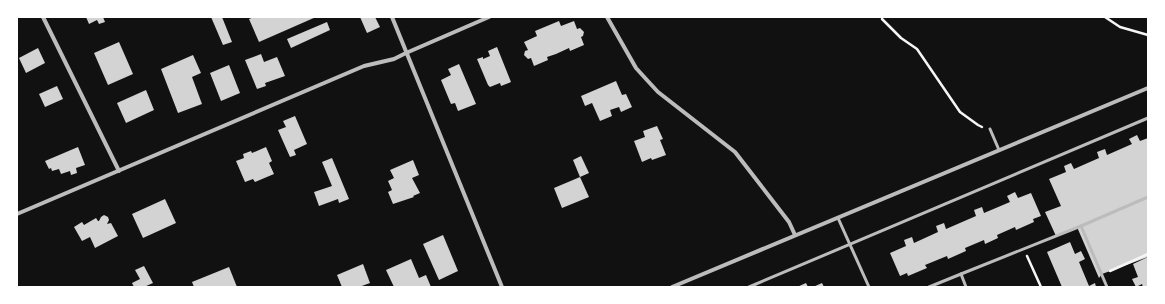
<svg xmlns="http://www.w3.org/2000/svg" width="1165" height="304" viewBox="0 0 1165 304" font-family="Signika,sans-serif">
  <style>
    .building { fill: #d3d3d3 }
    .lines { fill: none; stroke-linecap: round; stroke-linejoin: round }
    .path { stroke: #f5f5f5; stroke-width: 2.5 }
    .service { stroke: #bcbcbc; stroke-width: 3 }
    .minor { stroke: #bcbcbc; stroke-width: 4 }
  </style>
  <rect width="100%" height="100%" fill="#111"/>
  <!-- building -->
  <g class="building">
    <path d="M86,17H103L105,22L99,24L97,20L89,24Z"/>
    <path d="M211,17H222L232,42L223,45Z"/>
    <path d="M254,17H316L259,42L249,19Z"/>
    <path d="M360,17H375L380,27L367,33Z"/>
    <path d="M559,21L561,26L574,21L577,29L580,28L584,32L583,36L581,37L584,45L570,51L569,48L556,54L547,57L548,60L534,66L531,58L528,59L524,55L525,51L528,50L524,42L537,36L535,31Z"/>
    <path d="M327,22L330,30L291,48L287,39Z"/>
    <path d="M119,42L133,74L108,85L94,53Z"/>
    <path d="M497,47L511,82L501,86L500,83L490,87L488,85L477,59L483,57V59L490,56L488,51Z"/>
    <path d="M38,48L45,63L26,73L19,58Z"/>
    <path d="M261,54L264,62L277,57L285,76L265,83L266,86L257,89L245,60Z"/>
    <path d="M193,55L201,73L192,77L202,104L178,113L161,69Z"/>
    <path d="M459,64L476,104L458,111L455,103L451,104L441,80L451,75L448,69Z"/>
    <path d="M229,65L240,93L221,101L210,73Z"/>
    <path d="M616,81L622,95L626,94L632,107L621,112L619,107L610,110L612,116L600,121L592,103L585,106L581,96Z"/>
    <path d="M57,86L63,99L45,107L39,94Z"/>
    <path d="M146,90L154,110L126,123L117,103Z"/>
    <path d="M295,116L307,144L294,150L296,155L290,157L278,130L286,127L283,121Z"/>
    <path d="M657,126L663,139L660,140L666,155L652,160L651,158L642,162L634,141L645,137L643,131Z"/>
    <path d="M1137,135L1140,141L1148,138V257L1102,274L1099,278L1077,227L1056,236L1045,212L1061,206L1049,179L1066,172L1064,166L1071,163L1074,169L1099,158L1097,152L1105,149L1107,155L1132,144L1129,139Z"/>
    <path d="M78,147L85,165L76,168L77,173L71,175L70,171L61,174L59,169L52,171L51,168L49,169L45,161Z"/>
    <path d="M266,147L272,161L269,163L274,174L255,182L253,179L245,182L236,161L244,158L243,154L251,151L252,153Z"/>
    <path d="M581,156L589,173L580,177L573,160Z"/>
    <path d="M332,158L349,199L339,203L338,199L319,206L314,192L332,186L322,162Z"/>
    <path d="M413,160L419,175L412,178L420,193L413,196L414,197L393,204L388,192L392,190L388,181L394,178L390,170Z"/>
    <path d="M580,177L589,197L562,208L554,188Z"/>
    <path d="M1015,192L1018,198L1031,193L1041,216L1033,219L1034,222L1016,230L1015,227L997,235L998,238L985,244L984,240L965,248L966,251L948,259L947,256L925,265L927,268L908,276L907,273L900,276L890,253L906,246L904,240L912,237L914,243L938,232L936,226L944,223L946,229L976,216L974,210L982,207L984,213L1010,202L1007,196Z"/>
    <path d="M165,199L176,223L143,238L132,214Z"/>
    <path d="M104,215L108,217L109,220L107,224L111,223L118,236L95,248L90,237L82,241L74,227L82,222L84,225L96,218L98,221H99L101,217Z"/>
    <path d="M443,235L458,271L439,280L423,244Z"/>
    <path d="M1070,242L1075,254L1081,251L1085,259L1079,262L1089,286L1095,283L1096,287H1062L1047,252Z"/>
    <path d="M1148,257V287H1143L1142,284L1136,287L1132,279L1138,277L1133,264Z"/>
    <path d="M411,259L419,278L426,275L431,287H394L386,270Z"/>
    <path d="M363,264L370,283L359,287H342L337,275Z"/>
    <path d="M144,266L153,283L144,287H134L132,283L140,279L135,270Z"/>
    <path d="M229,267L237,287H194L192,282Z"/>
    <path d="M806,283L808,287H797Z"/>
    <path d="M822,283L824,287H813Z"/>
  </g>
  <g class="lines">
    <!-- path -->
    <g class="path">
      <path d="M1105,17L1120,27L1148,35"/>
      <path d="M882,19L901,38L917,49L960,112L978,125L982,127"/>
      <path d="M1027,256L1041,287"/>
      <path d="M1110,271L1148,254"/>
    </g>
    <!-- service -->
    <g class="service">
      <path d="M990,129L999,150"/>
      <path d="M838,218L869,287"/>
      <path d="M1081,226L1148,197"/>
      <path d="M961,274L1081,226L1107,287"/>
      <path d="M749,287L1148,118"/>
      <path d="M929,287L961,274L966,287"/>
    </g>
    <!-- minor -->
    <g class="minor">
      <path d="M43,17L119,171"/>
      <path d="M392,17L502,287"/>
      <path d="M607,17L636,68L646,79L658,92L735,152L789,222L795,235"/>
      <path d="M17,214L364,66L394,59L406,53L489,17"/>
      <path d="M672,287L1148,88"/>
    </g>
  </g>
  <!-- border -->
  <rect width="1165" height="304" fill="none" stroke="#ffffff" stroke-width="36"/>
</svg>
